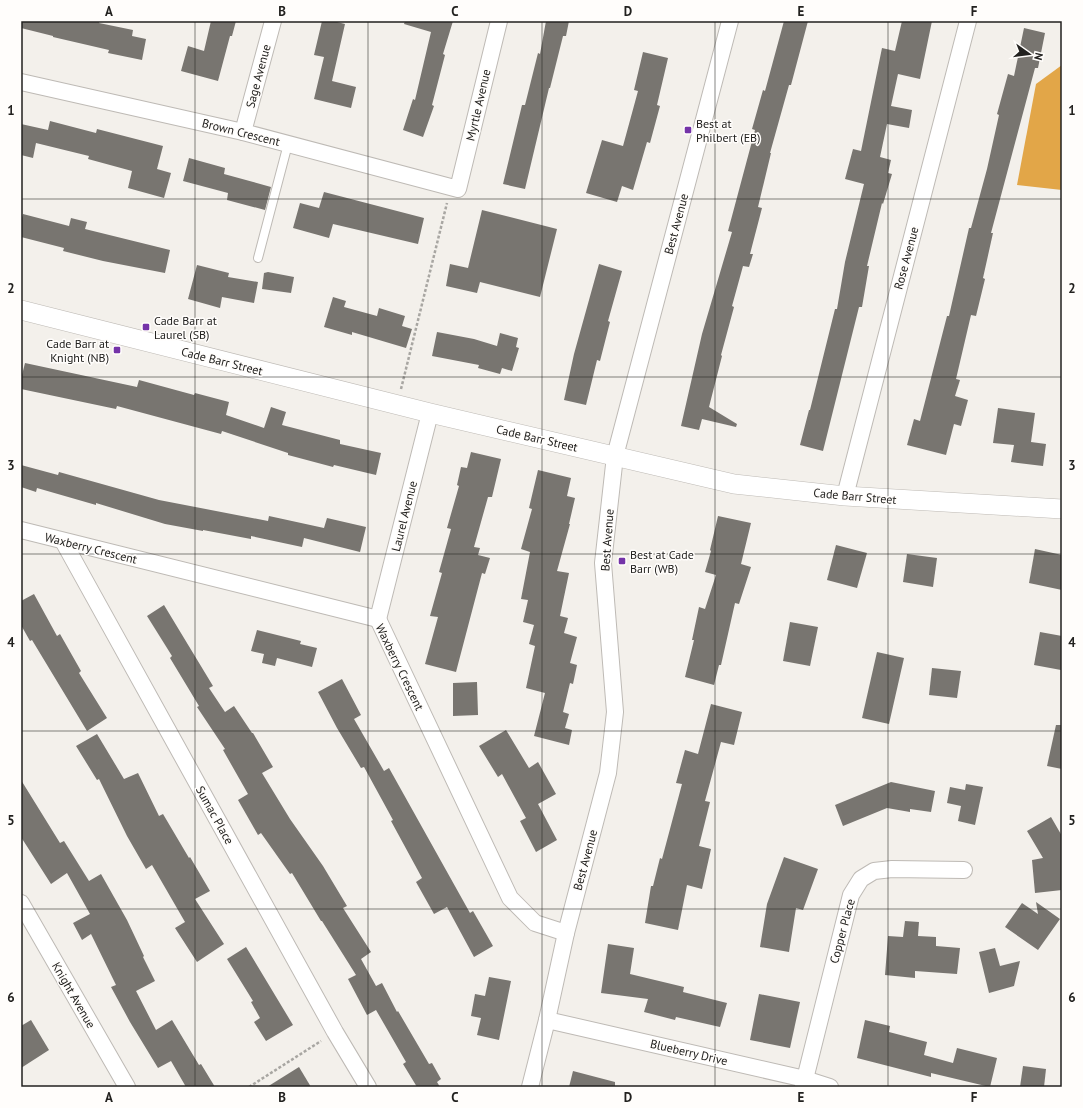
<svg xmlns="http://www.w3.org/2000/svg" width="1083" height="1108" viewBox="0 0 1083 1108" font-family="'PT Sans',sans-serif">
  <style>
    .forest { fill: #e2a648 }
    .building { fill: #787570 }
    .lines { fill: none; stroke-linecap: round; stroke-linejoin: round }
    .service-casing { stroke: #bebab5; stroke-width: 10 }
    .minor-casing { stroke: #bebab5; stroke-width: 18 }
    .tertiary-casing { stroke: #bebab5; stroke-width: 20 }
    .path { stroke: #a8a6a2; stroke-width: 2.5; stroke-dasharray: 3 2; stroke-linecap: butt }
    .service { stroke: #fff; stroke-width: 8 }
    .minor { stroke: #fff; stroke-width: 16 }
    .tertiary { stroke: #fff; stroke-width: 19 }
    .grid { fill: none; stroke: #22211f; stroke-width: 1; stroke-opacity: 0.55 }
    .poi-dot { fill: #7433a8; stroke: #fffdfb; stroke-width: 1.5 }
    .labels { text-anchor: middle; dominant-baseline: central; stroke-width: 3; stroke-linejoin: round; paint-order: stroke }
    .street-label { font-size: 12px; fill: #22211f; stroke: #fffdfb }
    .poi-label { font-size: 12px; fill: #22211f; stroke: #fffdfb; text-anchor: start }
    .neatline { fill: none; stroke: #22211f; stroke-width: 1.5 }
    .grid-label { font-size: 13px; text-anchor: middle; font-weight: bold; fill: #22211f }
  </style>
  <rect width="100%" height="100%" fill="#f3f0eb"/>
  <!-- forest -->
  <path class="forest" d="M1062,65V190L1017,185L1036,84Z"/>
  <!-- building -->
  <g class="building">
    <path d="M21,21H99V23L133,30L132,36L146,39L142,60L108,53L109,50L53,37V36L21,28Z"/>
    <path d="M211,21H236L232,36H230L218,81L181,71L188,46L204,51Z"/>
    <path d="M322,21H333L345,24L332,81L356,87L351,108L314,99L324,57L314,55Z"/>
    <path d="M405,21H453L443,54L445,55L432,105L434,106L423,137L403,130L413,99L415,100L431,32L404,24Z"/>
    <path d="M546,21H569L566,36H563L550,88H549L525,189L503,184L522,105H525L538,53L540,54Z"/>
    <path d="M784,21H808L791,85H789L770,153H771L758,207L762,208L750,254H753L749,267L743,266L732,306L734,307L721,355L722,356L709,407L737,424L736,427L702,419L699,430L681,426L702,334L732,232L728,231L755,130L752,129L763,90L765,91Z"/>
    <path d="M902,21H932L920,79L898,74L891,106L912,110L909,128L887,124L880,157L891,160L888,173L892,174L883,204L882,203L867,266H869L862,307H859L823,451L800,445L809,410H810L835,309H837L845,262L864,184L845,179L853,149L861,151L882,48L895,51Z"/>
    <path d="M1024,28L1045,33L1038,68H1035L991,233H993L983,278L985,279L976,316L971,315L956,379L960,380L955,396L968,400L961,426L954,424L946,455L907,445L914,419L920,421L947,316H949L969,228H971L987,169L999,115L997,114L1008,74L1014,76Z"/>
    <path d="M643,52L668,58L657,105L660,106L650,143L647,142L633,190L622,186L617,202L586,193L602,140L623,146L638,91L634,90Z"/>
    <path d="M50,121L96,133L97,129L163,146L157,169L171,173L164,198L128,188L132,171L88,159L89,156L36,143L33,158L21,155V124L48,130Z"/>
    <path d="M189,158L225,168L224,174L271,187L265,210L227,200L228,193L183,181Z"/>
    <path d="M324,192L424,218L418,244L333,224L329,238L293,228L300,203L319,208Z"/>
    <path d="M482,210L557,229L540,297L480,282L477,293L446,286L450,264L468,268Z"/>
    <path d="M23,214L69,226L71,218L87,222L85,229L170,250L165,273L103,261L63,251L64,248L21,237V222Z"/>
    <path d="M599,264L622,271L608,321L610,322L600,361L597,360L586,405L564,400L574,354Z"/>
    <path d="M197,265L229,273L228,277L258,282L254,303L222,297L220,308L188,299Z"/>
    <path d="M268,272L294,277L291,293L262,289L264,273Z"/>
    <path d="M333,297L346,301L344,307L377,316L379,308L405,316L402,326L412,329L406,348L352,332V335L324,327Z"/>
    <path d="M437,332L474,339L497,346L500,333L518,338L516,347L519,348L512,371L502,368L500,374L478,368L479,365L432,356Z"/>
    <path d="M25,363L137,387L139,380L194,395L195,393L229,402L226,415L264,428L271,407L286,412L282,425L340,440V444L381,453L376,475L334,465L333,467L288,455V453L222,431L221,434L117,406L116,409L21,389V379Z"/>
    <path d="M998,408L1035,413L1031,442L1046,444L1043,466L1011,462L1014,445L993,443Z"/>
    <path d="M471,452L501,459L492,497H488L474,547L480,548L478,555L490,558L485,574L482,573L456,672L425,664L438,617L430,616L442,573L439,572L451,529L447,528L459,486L457,485L461,467L467,468Z"/>
    <path d="M21,465L58,475L59,472L159,500L268,521L269,516L324,528L327,518L366,527L360,552L304,538L302,547L251,536V539L203,530V531L165,524L96,503V505L37,488L36,492L21,487Z"/>
    <path d="M538,470L571,478L567,496L575,498L569,524H570L557,571L569,573L560,616L568,618L564,633L577,637L570,663L577,665L573,684L570,683L563,712L569,714L565,728L572,730L569,745L534,736L545,693L526,688L535,646L529,644L534,625L523,622L528,600L521,599L530,552L521,549L532,509L529,508Z"/>
    <path d="M718,516L751,523L741,564L751,567L739,604L735,603L721,665H719L714,685L685,677L694,640H692L699,607L705,609L716,575L705,572L711,551L710,550Z"/>
    <path d="M836,545L867,553L857,588L827,580Z"/>
    <path d="M1035,549L1062,555V590L1029,583Z"/>
    <path d="M907,554L937,558L933,587L903,582Z"/>
    <path d="M34,594L57,636L60,634L81,671L79,673L107,718L87,731L32,640L30,641L21,625V601Z"/>
    <path d="M164,605L213,686L209,688L225,712L234,706L252,733H253L273,767L262,773L290,819L323,866L347,906L343,908L371,952L361,959L376,986L382,983L397,1012L398,1011L429,1064L432,1063L441,1079L437,1082L440,1087H417L403,1064L406,1062L376,1010L367,1015L348,979L356,975L322,921H321L292,873L290,874L261,833L258,835L238,800L248,794L223,750L225,749L197,707L199,706L170,658L172,656L147,616Z"/>
    <path d="M790,622L818,627L810,666L783,661Z"/>
    <path d="M257,630L301,641L300,644L317,648L312,667L277,658L275,666L262,663L264,654L251,651Z"/>
    <path d="M1040,632L1062,636V663L1061,670L1034,665Z"/>
    <path d="M877,652L904,658L889,724L862,718Z"/>
    <path d="M932,668L961,671L957,698L929,695Z"/>
    <path d="M342,679L361,715L354,719L384,771L389,768L470,913L473,911L493,946L474,957L447,907L434,914L416,882L422,878L391,821L393,820L364,767L361,768L337,728L318,692Z"/>
    <path d="M477,682L478,715L453,716V683Z"/>
    <path d="M711,704L742,712L734,745L721,742L705,801L710,802L699,846L711,849L702,889L687,885L678,930L645,923L651,886H653L660,858L662,859L682,784L676,783L685,750L698,754Z"/>
    <path d="M1056,725H1062V769L1047,766Z"/>
    <path d="M506,730L529,768L538,762L556,794L538,804L557,840L536,852L520,821L526,818L502,774L498,777L479,746Z"/>
    <path d="M97,734L124,779L138,773L159,816L163,814L189,858L190,857L210,891L195,899L224,944L197,962L175,928L185,922L152,865L146,869L127,836L99,779L97,780L76,746Z"/>
    <path d="M21,780L60,843L64,841L89,881L101,874L127,920L144,956L143,957L155,981L136,991L156,1030L172,1020L199,1065L201,1064L215,1087H186L171,1061L158,1068L130,1022L111,987L116,985L91,934L82,940L73,923L90,914L67,873L51,884L21,837Z"/>
    <path d="M891,782L935,791L931,812L910,809V812L887,808L843,826L835,805Z"/>
    <path d="M966,784L983,787L975,825L958,821L961,806L947,803L950,787L965,790Z"/>
    <path d="M1051,817L1062,836V890L1035,893L1032,860L1043,858L1027,831Z"/>
    <path d="M784,857L818,869L803,910L796,908L789,952L760,947L767,904Z"/>
    <path d="M1036,902L1060,919L1038,950L1005,927L1022,903L1038,914Z"/>
    <path d="M905,921L919,922L918,936L936,937V946L960,948L957,974L915,971V978L885,975L888,936L903,937Z"/>
    <path d="M608,944L634,948L630,974L684,987L683,992L727,1003L720,1027L676,1017L675,1020L644,1012L648,999L601,993Z"/>
    <path d="M246,947L293,1025L266,1041L254,1022L260,1018L251,1002L253,1001L227,959Z"/>
    <path d="M995,948L1000,966L1020,961L1014,986L989,993L979,952Z"/>
    <path d="M489,977L511,981L499,1040L477,1035L481,1018L471,1016L475,994L485,996Z"/>
    <path d="M759,994L800,1002L790,1048L750,1040Z"/>
    <path d="M31,1020L49,1050L21,1068V1026Z"/>
    <path d="M865,1020L890,1026L889,1032L927,1042L924,1055L953,1063L957,1048L997,1058L990,1087L931,1073V1077L857,1058Z"/>
    <path d="M1023,1066L1046,1069L1044,1087H1020Z"/>
    <path d="M299,1067L311,1087H267Z"/>
    <path d="M573,1071L615,1082V1087H569Z"/>
  </g>
  <g class="lines">
    <defs>
      <path id="service" d="M258,258L288,144"/>
      <g id="minor">
        <path d="M21,82L243,132L458,189L499,21"/>
        <path d="M243,132L273,21"/>
        <path d="M845,496L968,21"/>
        <path d="M21,530L378,619"/>
        <path d="M63,541L335,1032L368,1087"/>
        <path d="M378,619L510,898L535,923L566,933"/>
        <path d="M378,619L430,413"/>
        <path d="M21,903L127,1087"/>
        <path d="M547,1020L805,1079L830,1087"/>
        <path d="M530,1087L547,1020L566,933L608,773L615,712L603,563L615,456L730,21"/>
        <path d="M803,1087L851,895L861,879L874,871L892,869L964,870"/>
      </g>
      <path id="tertiary" d="M21,310L430,413L734,484L845,496L1062,509"/>
    </defs>
    <!-- service casing -->
    <use href="#service" class="service-casing"/>
    <!-- minor casing -->
    <use href="#minor" class="minor-casing"/>
    <!-- tertiary casing -->
    <use href="#tertiary" class="tertiary-casing"/>
    <!-- path -->
    <g class="path">
      <path d="M401,389L447,203"/>
      <path d="M249,1087L321,1041"/>
    </g>
    <!-- service -->
    <use href="#service" class="service"/>
    <!-- minor -->
    <use href="#minor" class="minor"/>
    <!-- tertiary -->
    <use href="#tertiary" class="tertiary"/>
  </g>
  <!-- grid -->
  <path class="grid" d="M195,21V1087M368,21V1087M542,21V1087M715,21V1087M888,21V1087M21,199H1062M21,377H1062M21,554H1062M21,731H1062M21,909H1062"/>
  <!-- markers -->
  <g class="poi-dot">
    <rect x="684" y="126" width="8" height="8" rx="2"/>
    <rect x="142" y="323" width="8" height="8" rx="2"/>
    <rect x="113" y="346" width="8" height="8" rx="2"/>
    <rect x="618" y="557" width="8" height="8" rx="2"/>
  </g>
  <g class="labels">
    <!-- street labels -->
    <g class="street-label">
      <text transform="translate(258 76) rotate(-75)">Sage Avenue</text>
      <text transform="translate(478 105) rotate(-77)">Myrtle Avenue</text>
      <text transform="translate(241 132) rotate(14)">Brown Crescent</text>
      <text transform="translate(676 224) rotate(-75)">Best Avenue</text>
      <text transform="translate(906 258) rotate(-75)">Rose Avenue</text>
      <text transform="translate(222 361) rotate(14)">Cade Barr Street</text>
      <text transform="translate(537 438) rotate(13)">Cade Barr Street</text>
      <text transform="translate(855 496) rotate(5)">Cade Barr Street</text>
      <text transform="translate(404 516) rotate(-76)">Laurel Avenue</text>
      <text transform="translate(607 540) rotate(-86)">Best Avenue</text>
      <text transform="translate(91 548) rotate(14)">Waxberry Crescent</text>
      <text transform="translate(400 667) rotate(64)">Waxberry Crescent</text>
      <text transform="translate(215 815) rotate(61)">Sumac Place</text>
      <text transform="translate(585 860) rotate(-75)">Best Avenue</text>
      <text transform="translate(842 931) rotate(-75)">Copper Place</text>
      <text transform="translate(74 995) rotate(60)">Knight Avenue</text>
      <text transform="translate(689 1052) rotate(13)">Blueberry Drive</text>
    </g>
    <!-- poi labels -->
    <g class="poi-label">
      <text x="696" y="123">Best at<tspan x="696" dy="14">Philbert (EB)</tspan></text>
      <text x="154" y="320">Cade Barr at<tspan x="154" dy="14">Laurel (SB)</tspan></text>
      <text x="109" y="343" text-anchor="end">Cade Barr at<tspan x="109" dy="14">Knight (NB)</tspan></text>
      <text x="630" y="554">Best at Cade<tspan x="630" dy="14">Barr (WB)</tspan></text>
    </g>
  </g>
  <!-- border -->
  <rect width="1083" height="1108" fill="none" stroke="#fffdfb" stroke-width="44"/>
  <!-- north arrow -->
  <g transform="translate(1029 54) rotate(104)" stroke="#fffdfb" stroke-width="3" paint-order="stroke">
  <path d="M0-3L7 15L0 10L-7 15Z" fill="#22211f"/>
  <text y="-6" font-size="11" font-weight="bold" text-anchor="middle" fill="#22211f">N</text>
  </g>
  <rect x="22" y="22" width="1039" height="1064" class="neatline"/>
  <g class="grid-label">
    <text x="109" y="16">A</text>
    <text x="282" y="16">B</text>
    <text x="455" y="16">C</text>
    <text x="628" y="16">D</text>
    <text x="801" y="16">E</text>
    <text x="974" y="16">F</text>
    <text x="11" y="115">1</text>
    <text x="1072" y="115">1</text>
    <text x="11" y="293">2</text>
    <text x="1072" y="293">2</text>
    <text x="11" y="470">3</text>
    <text x="1072" y="470">3</text>
    <text x="11" y="647">4</text>
    <text x="1072" y="647">4</text>
    <text x="11" y="825">5</text>
    <text x="1072" y="825">5</text>
    <text x="11" y="1002">6</text>
    <text x="1072" y="1002">6</text>
    <text x="109" y="1102">A</text>
    <text x="282" y="1102">B</text>
    <text x="455" y="1102">C</text>
    <text x="628" y="1102">D</text>
    <text x="801" y="1102">E</text>
    <text x="974" y="1102">F</text>
  </g>
</svg>
